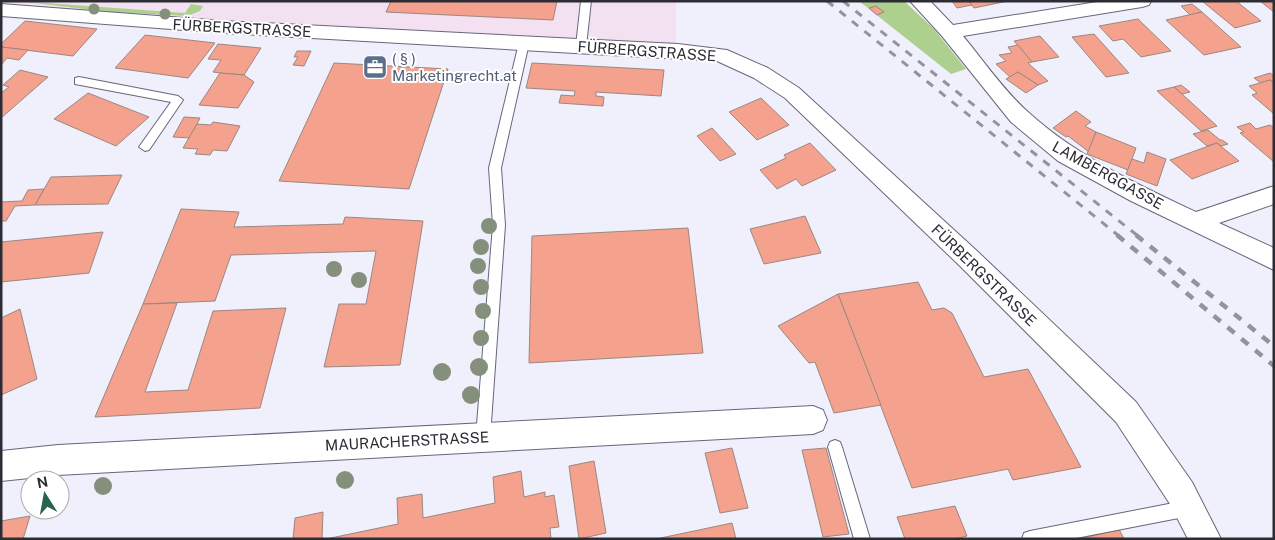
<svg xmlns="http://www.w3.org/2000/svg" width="1275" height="540" viewBox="0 0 1275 540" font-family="'Public Sans',sans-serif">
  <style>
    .commercial { fill: #f3e0f1 }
    .green { fill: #add08f }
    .building { fill: #f4a18d; stroke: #9d8781 }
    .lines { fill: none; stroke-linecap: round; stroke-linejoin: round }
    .lane-casing { stroke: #686679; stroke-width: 2 }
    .street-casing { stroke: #686679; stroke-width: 2 }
    .lane { fill: #fff; fill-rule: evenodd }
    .street { fill: #fff; fill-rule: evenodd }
    .rail-far1 { stroke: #93929d; stroke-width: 3; stroke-dasharray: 8 8; stroke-linecap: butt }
    .rail { stroke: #93929d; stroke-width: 4.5; stroke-dasharray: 9 9; stroke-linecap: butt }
    .tree { fill: #84907b }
    .labels { text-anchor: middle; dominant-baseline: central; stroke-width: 4; stroke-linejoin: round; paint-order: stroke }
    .street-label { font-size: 15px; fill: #2c2c34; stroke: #fff }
    .service-label { font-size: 15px; fill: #4e5e75; stroke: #fff; text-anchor: start }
  </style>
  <rect width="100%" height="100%" fill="#f0effc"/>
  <!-- commercial -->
  <path class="commercial" d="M1,1H676V43L164,17L1,6Z"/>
  <!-- green -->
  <g class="green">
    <path d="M18,1L185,13L191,4L203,6L200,11L187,16L109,12Z"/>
    <path d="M859,1H904L934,29L966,69L951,74Z"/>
  </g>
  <!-- building -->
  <g class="building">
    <path d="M391,1H557L553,20L386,12Z"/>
    <path d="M952,1H969L972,5L957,8Z"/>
    <path d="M969,1H1008L974,8Z"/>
    <path d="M1202,1H1236L1261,21L1235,28Z"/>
    <path d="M1260,1H1274V12Z"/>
    <path d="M1192,4L1202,12L1190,15L1181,6Z"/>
    <path d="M876,6L884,12L877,15L869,8Z"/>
    <path d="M1202,12L1241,47L1204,55L1166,20Z"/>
    <path d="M1138,19L1171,51L1141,57L1123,39L1113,41L1099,26Z"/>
    <path d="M25,21L97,29L73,56L1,47V44Z"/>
    <path d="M1094,34L1129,73L1106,77L1072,37Z"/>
    <path d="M145,35L215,43L188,78L115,68Z"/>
    <path d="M1040,36L1059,57L1032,62L1014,41Z"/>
    <path d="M218,44L261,48L244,75L220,73L213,72L221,60L208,59Z"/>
    <path d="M1018,45L1032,62L1028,63L1048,81L1038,85L1018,72L1010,77L996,64L1006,61L999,55L1012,53L1008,47Z"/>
    <path d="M1,47L28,50L19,60L7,58L1,65Z"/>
    <path d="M297,51H311L304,66L293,65L298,57H294Z"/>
    <path d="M334,63L448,69L409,189L279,181Z"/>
    <path d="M532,63L664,70L661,96L596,92V96L604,97L603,106L559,103L561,95L574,96L575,91L526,88Z"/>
    <path d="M20,70L48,77L1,118V93L9,87L3,85Z"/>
    <path d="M1018,72L1038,85L1026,93L1006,79Z"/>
    <path d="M220,73L244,75L254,82L238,108L199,105Z"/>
    <path d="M1270,73L1274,76V83L1270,80L1261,83L1254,78Z"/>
    <path d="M1270,80L1274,83V114L1252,95L1257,93L1249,86Z"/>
    <path d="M1181,85L1190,92L1182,94L1174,87Z"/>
    <path d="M1174,87L1182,94L1217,126L1201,131L1157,91Z"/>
    <path d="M88,93L149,117L116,146L54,119Z"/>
    <path d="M761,98L789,125L757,140L729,112Z"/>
    <path d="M1076,111L1091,122L1085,126L1096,132L1089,152L1068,136L1066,137L1053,128Z"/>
    <path d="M184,117L200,118L190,138L173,137Z"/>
    <path d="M213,122L240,126L227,151L213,150L210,155L195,154L198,149L183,148L197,124L211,125Z"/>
    <path d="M1250,123L1256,129L1270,125L1274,128V162L1240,133L1244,132L1237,127Z"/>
    <path d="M712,128L736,154L720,161L697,136Z"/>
    <path d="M1208,130L1220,140H1222L1228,144L1221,146L1217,143L1207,146L1193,134Z"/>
    <path d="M1096,132L1136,148L1128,170L1087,154Z"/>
    <path d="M810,143L836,170L802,186L796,179L777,189L760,170L786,158L784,155Z"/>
    <path d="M1217,143L1239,161L1192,179L1170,160Z"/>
    <path d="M1147,152L1166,159L1157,186L1126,174L1132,159L1144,163Z"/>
    <path d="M122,175L108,204L35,205L51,177Z"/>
    <path d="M44,189L35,205L15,206L6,221H1V202L22,201L28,190Z"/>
    <path d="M181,209L239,212L234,227L343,224L345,217L423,221L400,365L324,367L339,304H366L376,251L231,255L215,301L143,304Z"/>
    <path d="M805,216L821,253L764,264L750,229Z"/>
    <path d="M688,228L703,353L529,363L532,236Z"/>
    <path d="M103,232L89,273L1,282V242Z"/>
    <path d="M918,282L932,310L944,308L952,313L984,377L1028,369L1081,467L1013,480L1008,469L912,488L838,294Z"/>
    <path d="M838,294L881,405L834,413L815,362L809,363L778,326Z"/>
    <path d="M177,303L145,392L188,390L213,311L286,308L260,408L95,417L143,304Z"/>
    <path d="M20,309L37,379L1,395V318Z"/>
    <path d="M732,448L748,508L720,513L705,453Z"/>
    <path d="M826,448L849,534L823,537L802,450Z"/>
    <path d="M594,461L606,533L579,539L569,466Z"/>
    <path d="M521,471L524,497L545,492V497L554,495L559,527L550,528L551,539H326L398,524L397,498L422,494L423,518L495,503L493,477Z"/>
    <path d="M955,506L967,536L955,539H905L897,517Z"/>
    <path d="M323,512L322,539H293L295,518Z"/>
    <path d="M30,516L23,539H1V521Z"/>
    <path d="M732,523L736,539H656Z"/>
    <path d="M1119,529L1124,539H1080Z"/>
  </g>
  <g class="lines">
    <defs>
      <g id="lane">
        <path d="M581,1H591L586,46L581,49L576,46Z"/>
        <path d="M524,40L529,43L501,168L505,225L490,437L488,442L483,444L478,442L476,437L493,225L489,168L519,43Z"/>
        <path d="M79,77L178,96L183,100L149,150L145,151L139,147L171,102L75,84V78Z"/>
        <path d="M835,440L840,442L842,447L870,539H854L828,447L830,442Z"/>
        <path d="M1189,500L1194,503L1197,508L1194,513L1189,516L1071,539H1022L1024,533L1030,531Z"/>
      </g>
      <g id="street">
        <path d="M910,1H930L953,25L1103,1H1151L1149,5L1142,7L963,36C983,60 1004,91 1028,112C1076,156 1137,184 1196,212L1274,186V204L1219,223L1274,248V270L1131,201L1058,161L1011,122L942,36Z"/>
        <path d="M1,4L223,21L678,44L727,50L768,68L799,88L977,251L1136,402L1192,482L1221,539H1188L1170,504L1116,422L959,265L785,98L754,78L717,61L223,33L1,16Z"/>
        <path d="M813,406L823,410L827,420L823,430L813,434L58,475L1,481V451L58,445Z"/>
      </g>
    </defs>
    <!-- lane casing -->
    <use href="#lane" class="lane-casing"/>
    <!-- street casing -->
    <use href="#street" class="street-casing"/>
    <!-- lane -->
    <use href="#lane" class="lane"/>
    <!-- street -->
    <use href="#street" class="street"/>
    <!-- rail-far1 -->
    <g class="rail-far1">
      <path d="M827,1L1119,236"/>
      <path d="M843,1L1138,236"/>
    </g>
    <!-- rail -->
    <g class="rail">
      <path d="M1117,235L1274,366"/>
      <path d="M1136,235L1274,346"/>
    </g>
  </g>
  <!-- trees -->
  <g class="tree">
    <circle cx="94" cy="9" r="5.5"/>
    <circle cx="165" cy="14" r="5.5"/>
    <circle cx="489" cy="226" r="8"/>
    <circle cx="481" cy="247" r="8"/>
    <circle cx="478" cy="266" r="8"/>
    <circle cx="334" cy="269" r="8"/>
    <circle cx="359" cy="280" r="8"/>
    <circle cx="481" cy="287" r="8"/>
    <circle cx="483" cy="311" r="8"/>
    <circle cx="481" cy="338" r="8"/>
    <circle cx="479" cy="367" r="9"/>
    <circle cx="442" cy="372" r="9"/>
    <circle cx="471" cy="395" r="9"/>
    <circle cx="345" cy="480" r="9"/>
    <circle cx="103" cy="486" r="9"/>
  </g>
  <!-- icons -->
  <defs>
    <symbol id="office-square" viewBox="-11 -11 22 22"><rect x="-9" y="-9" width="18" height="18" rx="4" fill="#5c6f8a" stroke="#fff"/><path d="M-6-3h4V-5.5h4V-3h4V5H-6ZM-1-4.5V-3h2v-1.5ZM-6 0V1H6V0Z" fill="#fff"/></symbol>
  </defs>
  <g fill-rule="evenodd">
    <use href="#office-square" x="361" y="53" width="28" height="28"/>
  </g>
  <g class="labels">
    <!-- street labels -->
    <g class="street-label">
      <text transform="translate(242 28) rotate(3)">FÜRBERGSTRASSE</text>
      <text transform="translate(647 51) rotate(4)">FÜRBERGSTRASSE</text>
      <text transform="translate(1108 175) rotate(29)">LAMBERGGASSE</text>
      <text transform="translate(984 275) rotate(44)">FÜRBERGSTRASSE</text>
      <text transform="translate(407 441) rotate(-3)">MAURACHERSTRASSE</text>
    </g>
    <!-- service labels -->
    <g class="service-label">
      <text x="392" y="58">( § )<tspan x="392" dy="17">Marketingrecht.at</tspan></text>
    </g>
  </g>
  <!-- border -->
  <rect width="1275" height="540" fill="none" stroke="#2c2c34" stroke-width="5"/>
  <!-- north arrow -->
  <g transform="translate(45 495) rotate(349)"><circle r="24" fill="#ffffff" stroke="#ababae"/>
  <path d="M0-4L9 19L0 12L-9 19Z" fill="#28634c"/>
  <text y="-8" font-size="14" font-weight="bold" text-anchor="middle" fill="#2c2c34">N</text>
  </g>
</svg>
